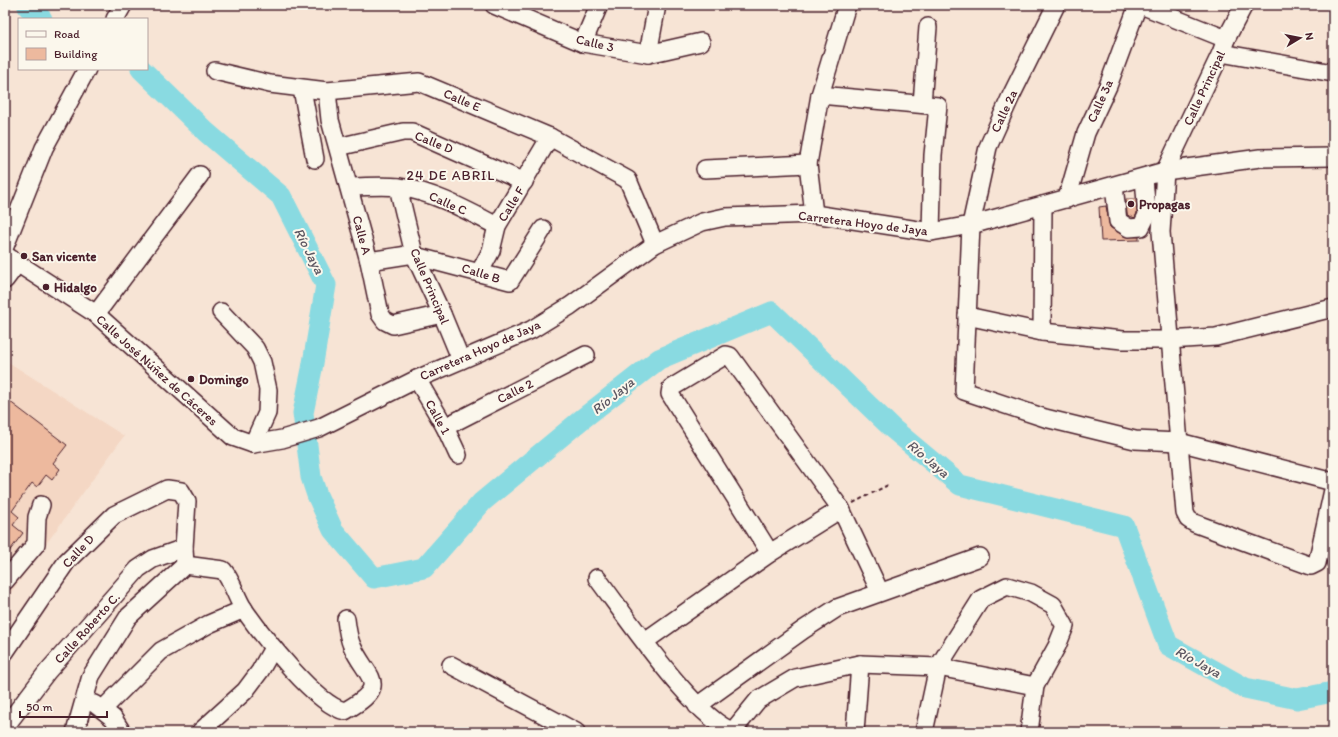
<svg xmlns="http://www.w3.org/2000/svg" width="1338" height="737" viewBox="0 0 1338 737" font-family="Itim,sans-serif">
  <style>
    .built { fill: #f4d7c4 }
    .lines { fill: none; stroke-linecap: round; stroke-linejoin: round }
    .river { stroke: #89dae1; stroke-width: 21 }
    .building { fill: #edb99e; stroke: #4a1f2b }
    .minor-casing { stroke: #4a1f2b; stroke-width: 20 }
    .path { stroke: #4a1f2b; stroke-width: 2; stroke-dasharray: 4 3; stroke-linecap: butt }
    .minor { stroke: #fbf7ec; stroke-width: 17 }
    .poi-dot { fill: #4a1f2b; stroke: #fbf7ec; stroke-width: 1.5 }
    .labels { text-anchor: middle; dominant-baseline: central; stroke-width: 4; stroke-linejoin: round; paint-order: stroke }
    .street-label { font-size: 13px; fill: #4a1f2b; stroke: #fbf7ec }
    .poi-label { font-size: 13px; font-weight: bold; fill: #4a1f2b; stroke: #fbf7ec; text-anchor: start }
    .neighbourhood-label { font-size: 14px; letter-spacing: 1px; fill: #4a1f2b; stroke: #fbf7ec }
    .water-label { font-size: 14px; font-style: italic; fill: #5d5762; stroke: #fbf7ec }
  </style>
  <rect width="100%" height="100%" fill="#f7e4d5"/>
  <filter id="ink" filterUnits="userSpaceOnUse"><feTurbulence type="fractalNoise" baseFrequency=".025" numOctaves="2"/><feDisplacementMap in="SourceGraphic" scale="8" xChannelSelector="R" yChannelSelector="G"/><feConvolveMatrix kernelMatrix="1 2 1 2 8 2 1 2 1" color-interpolation-filters="sRGB"/></filter>
  <g filter="url(#ink)">
    <!-- built -->
    <path class="built" d="M5,360L124,436L5,601Z"/>
    <g class="lines">
      <!-- river -->
      <g class="river">
        <path d="M29,5L28,7L42,19"/>
        <path d="M141,69L206,132L281,196L326,285L312,369L303,413L311,477L317,495L333,530L374,578L424,568L482,502L581,420L659,359L772,312L893,429L960,485L1124,526L1168,645L1245,688L1297,699L1333,692"/>
      </g>
    </g>
    <!-- building -->
    <g class="building">
      <path d="M1126,199H1136L1137,213L1135,218L1127,215Z"/>
      <path d="M1106,206L1110,227L1124,236L1139,237V240L1101,241L1099,207Z"/>
      <path d="M5,398L67,445L53,463L60,469L52,480L46,475L37,487L32,483L12,511L19,517L13,525L23,533L5,557Z"/>
    </g>
    <g class="lines">
      <defs>
        <g id="minor">
          <path d="M494,5L583,43L648,54L701,42"/>
          <path d="M1056,5L1011,96L988,147L971,225L964,391L1045,418L1135,440L1179,442L1333,482"/>
          <path d="M1141,5L1226,39"/>
          <path d="M1244,5L1226,39L1221,53L1165,171L1161,232L1185,513L1188,519L1194,523L1311,566L1317,563L1333,490"/>
          <path d="M115,19L123,5"/>
          <path d="M583,43L599,5"/>
          <path d="M1221,53L1333,73"/>
          <path d="M648,54L657,5"/>
          <path d="M215,71L270,84L327,91L419,82L550,137L628,180L655,244"/>
          <path d="M302,89L315,159"/>
          <path d="M327,91L330,120L369,261L380,314L385,321L393,325L442,314"/>
          <path d="M820,95L938,106L933,155L931,232"/>
          <path d="M922,104L928,27"/>
          <path d="M338,147L403,132H412L524,182"/>
          <path d="M705,169L808,164"/>
          <path d="M1114,186L1118,221L1129,228L1141,227L1147,215L1144,178"/>
          <path d="M349,187C366,187 383,185 399,187C434,192 466,210 497,226"/>
          <path d="M398,187L414,254L442,314L461,360"/>
          <path d="M1067,199L1086,133L1108,86L1138,5"/>
          <path d="M814,214L808,164L820,95L847,5"/>
          <path d="M5,246L44,148L87,69"/>
          <path d="M5,255L96,314L233,437L253,444L282,439L319,428L417,379L531,330L570,306L655,244L702,222L725,217L814,214L931,232L971,225L1165,171L1260,158L1333,157"/>
          <path d="M415,256L510,281L543,229"/>
          <path d="M369,261L414,254"/>
          <path d="M479,273L491,251L497,226L550,137"/>
          <path d="M5,280L17,264"/>
          <path d="M221,312L255,348L262,362L268,390L267,413L253,444"/>
          <path d="M96,314L200,175"/>
          <path d="M967,316L1042,332L1123,340H1169L1216,337L1333,308"/>
          <path d="M1042,332L1043,205"/>
          <path d="M417,379L445,427L458,455"/>
          <path d="M445,427L586,355"/>
          <path d="M770,553L670,394L671,388L726,355L730,356L841,509L880,592"/>
          <path d="M185,565L223,570C233,582 236,598 245,611C262,635 317,706 345,711C392,684 367,679 352,646C348,637 347,628 346,619"/>
          <path d="M597,578C623,612 698,724 736,732"/>
          <path d="M5,581L36,544L37,517L41,505"/>
          <path d="M645,641L770,553L841,509"/>
          <path d="M5,652L67,561L114,515L167,489L181,491L187,501L184,548L185,565"/>
          <path d="M451,665L576,732"/>
          <path d="M95,704L113,718L122,732"/>
          <path d="M697,706L803,630L837,608L980,557"/>
          <path d="M103,709L161,651L209,624L244,609"/>
          <path d="M5,727L47,672L138,569L153,559L184,548"/>
          <path d="M75,732L91,676L128,617L185,565"/>
          <path d="M200,732L245,691L260,671L273,648"/>
          <path d="M732,732L758,700L795,678L860,664L938,667L1035,686"/>
          <path d="M855,732L860,664"/>
          <path d="M924,732L938,667L981,599L1007,586L1031,593L1053,605L1065,626L1057,646L1035,686L1029,732"/>
        </g>
      </defs>
      <!-- minor casing -->
      <use href="#minor" class="minor-casing"/>
      <!-- path -->
      <path class="path" d="M853,503L888,485"/>
      <!-- minor -->
      <use href="#minor" class="minor"/>
    </g>
  </g>
  <!-- markers -->
  <g class="poi-dot">
    <circle cx="1131" cy="204" r="4"/>
    <circle cx="24" cy="256" r="4"/>
    <circle cx="46" cy="287" r="4"/>
    <circle cx="191" cy="379" r="4"/>
  </g>
  <g class="labels">
    <!-- street labels -->
    <g class="street-label">
      <text transform="translate(595 43) rotate(13)">Calle 3</text>
      <text transform="translate(1204 88) rotate(-65)">Calle Principal</text>
      <text transform="translate(462 100) rotate(23)">Calle E</text>
      <text transform="translate(1100 101) rotate(-66)">Calle 3a</text>
      <text transform="translate(1004 111) rotate(-65)">Calle 2a</text>
      <text transform="translate(434 142) rotate(22)">Calle D</text>
      <text transform="translate(448 203) rotate(24)">Calle C</text>
      <text transform="translate(511 204) rotate(-58)">Calle F</text>
      <text transform="translate(863 223) rotate(7)">Carretera Hoyo de Jaya</text>
      <text transform="translate(362 235) rotate(75)">Calle A</text>
      <text transform="translate(481 273) rotate(17)">Calle B</text>
      <text transform="translate(430 286) rotate(67)">Calle Principal</text>
      <text transform="translate(480 350) rotate(-24)">Carretera Hoyo de Jaya</text>
      <text transform="translate(157 370) rotate(42)">Calle José Núñez de Cáceres</text>
      <text transform="translate(515 391) rotate(-27)">Calle 2</text>
      <text transform="translate(438 417) rotate(61)">Calle 1</text>
      <text transform="translate(78 551) rotate(-47)">Calle D</text>
      <text transform="translate(87 628) rotate(-48)">Calle Roberto C.</text>
    </g>
    <!-- poi labels -->
    <g class="poi-label">
      <text x="1139" y="204">Propagas</text>
      <text x="32" y="256">San vicente</text>
      <text x="54" y="287">Hidalgo</text>
      <text x="199" y="379">Domingo</text>
    </g>
    <!-- neighbourhood labels -->
    <g class="neighbourhood-label">
      <text x="451" y="175">24 DE ABRIL</text>
    </g>
    <!-- water labels -->
    <g class="water-label">
      <text transform="translate(309 251) rotate(63)">Río Jaya</text>
      <text transform="translate(613 396) rotate(-39)">Río Jaya</text>
      <text transform="translate(928 459) rotate(40)">Río Jaya</text>
      <text transform="translate(1198 662) rotate(29)">Río Jaya</text>
    </g>
  </g>
  <!-- margin -->
  <rect width="1338" height="737" fill="none" stroke="#fbf7ec" stroke-width="20"/>
  <rect x="10" y="10" width="1318" height="717" fill="none" stroke="#4a1f2b" stroke-width="1.5" filter="url(#ink)"/>
  <!-- legend -->
  <rect x="18" y="18" width="130" height="52" fill="#fbf7ec" stroke="#b4a19f"/>
  <rect x="26" y="31" width="20" height="6" fill="#fbf7ec" stroke="#b4a19f"/>
  <text x="54" y="38" font-size="12" fill="#4a1f2b">Road</text>
  <rect x="26" y="48" width="20" height="12" fill="#edb99e" stroke="#b4a19f"/>
  <text x="54" y="58" font-size="12" fill="#4a1f2b">Building</text>
  <!-- north arrow -->
  <g transform="translate(1300 38) rotate(80)" stroke="#fbf7ec" stroke-width="3" paint-order="stroke">
  <path d="M0-3L7 15L0 10L-7 15Z" fill="#4a1f2b"/>
  <text y="-6" font-size="11" font-weight="bold" text-anchor="middle" fill="#4a1f2b">N</text>
  </g>
  <!-- scale -->
  <path d="M20 711v6h87v-6" fill="none" stroke="#4a1f2b" stroke-width="2"/>
  <text x="26" y="711" font-size="12" fill="#4a1f2b" stroke="#fbf7ec" stroke-width="3" paint-order="stroke">50 m</text>
</svg>
